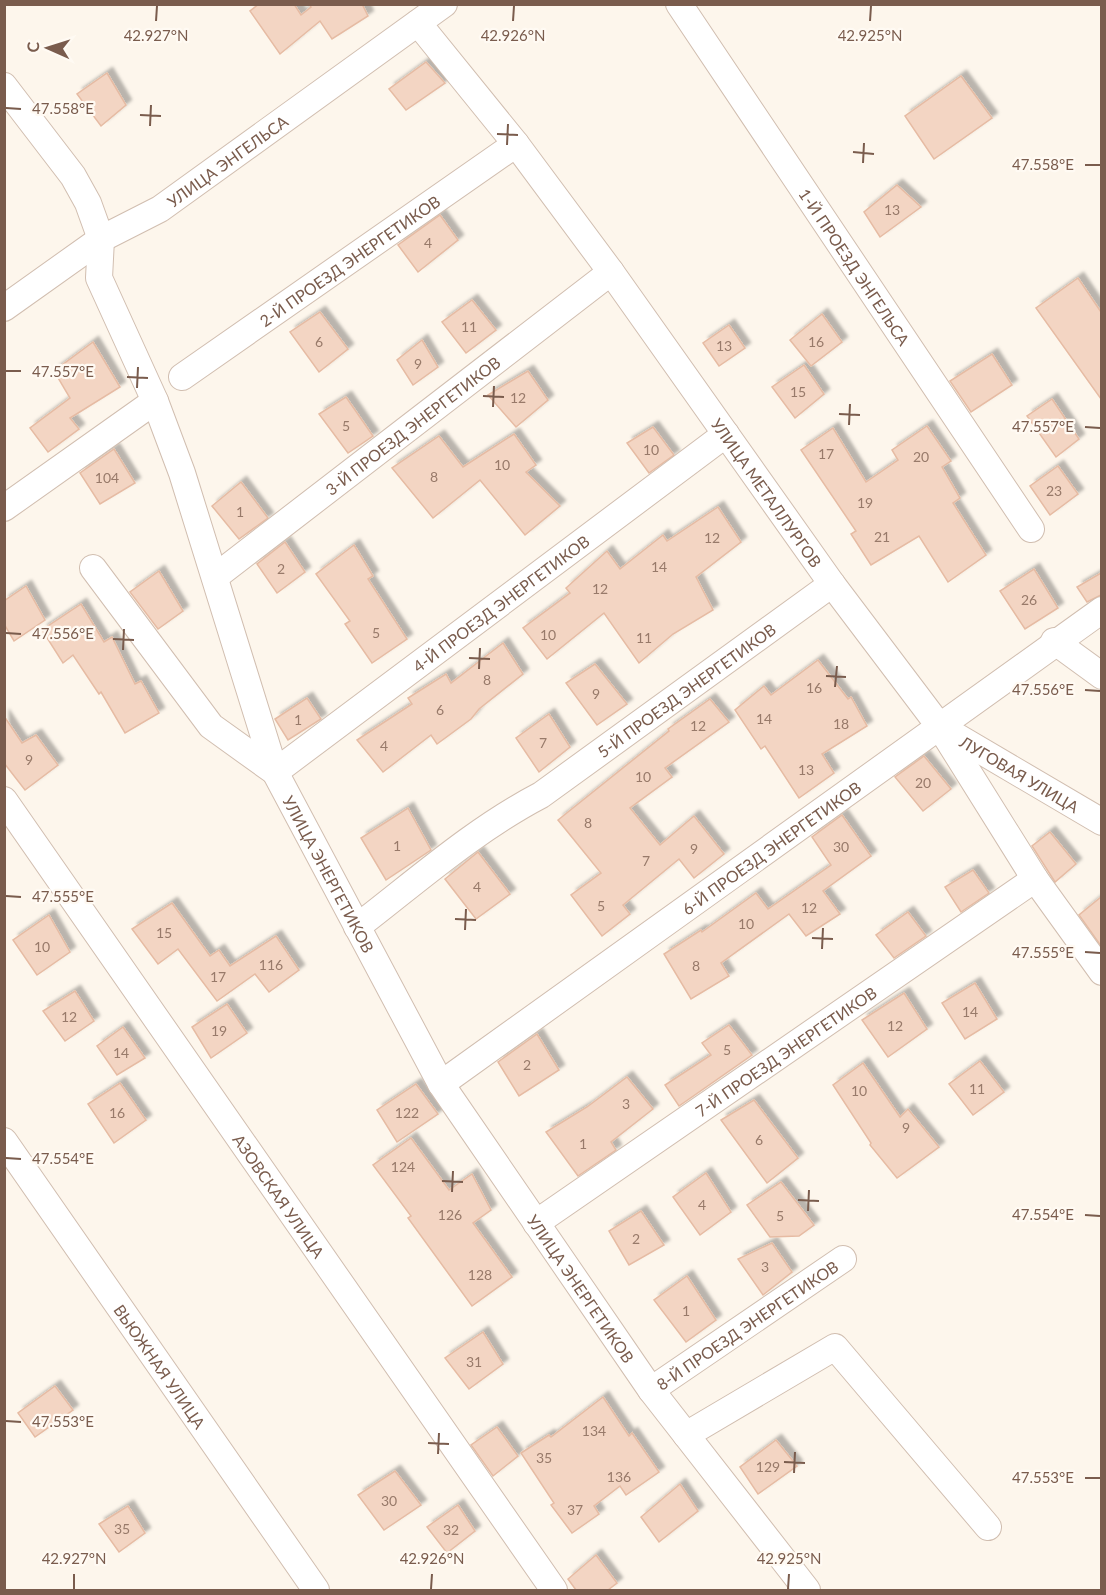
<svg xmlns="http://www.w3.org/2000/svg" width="1106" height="1595" viewBox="0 0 1106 1595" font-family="Lato,sans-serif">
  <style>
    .building { fill: #f3d5c3; stroke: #e6bba3; stroke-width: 1.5; filter: url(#shadow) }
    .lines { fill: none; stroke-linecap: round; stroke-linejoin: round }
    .street-casing { stroke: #d1beb0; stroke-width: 28 }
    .street { stroke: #fff; stroke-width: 26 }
    .ticks { fill: none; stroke: #7a5c4d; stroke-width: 2 }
    .labels { text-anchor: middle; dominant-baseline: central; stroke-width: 4.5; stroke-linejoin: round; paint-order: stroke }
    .number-label { font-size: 14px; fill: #987a6a }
    .street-label { font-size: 16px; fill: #7a5c4d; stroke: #fffaf3 }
    .ticks-label { font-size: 15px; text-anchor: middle; fill: #7a5c4d; stroke: #fffaf3; stroke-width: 4.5; stroke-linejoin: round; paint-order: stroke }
  </style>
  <defs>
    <filter id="shadow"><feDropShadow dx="5.5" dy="-5.5" stdDeviation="1.5" flood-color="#0004"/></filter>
  </defs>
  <rect width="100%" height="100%" fill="#fdf6ec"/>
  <!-- building -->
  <g class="building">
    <path d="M259,4H294L301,15L311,7L309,4H362L368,16L332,39L320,21L280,54L250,11Z"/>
    <path d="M426,62L445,83L406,110L389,89Z"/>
    <path d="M107,73L126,105L101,126L77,94Z"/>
    <path d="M961,76L992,118L934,159L905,116Z"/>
    <path d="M897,185L921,207L880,237L864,212Z"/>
    <path d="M440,215L458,240L418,272L398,245Z"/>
    <path d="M1078,278L1101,312V399L1036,308Z"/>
    <path d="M472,300L496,330L466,353L442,322Z"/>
    <path d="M320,312L348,349L319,372L290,332Z"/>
    <path d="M822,314L842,342L811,366L790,340Z"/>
    <path d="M729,325L745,348L719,366L703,343Z"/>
    <path d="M422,340L438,367L413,385L397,360Z"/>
    <path d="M93,342L120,387L70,418L79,429L48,452L30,428L70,398L54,371Z"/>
    <path d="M992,354L1012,385L971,412L950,381Z"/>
    <path d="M804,365L824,394L795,418L772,387Z"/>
    <path d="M528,371L548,400L516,427L488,395Z"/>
    <path d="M346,397L373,436L348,453L319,414Z"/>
    <path d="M1052,399L1079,439L1056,457L1027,416Z"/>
    <path d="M927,426L951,461L942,467L960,498L953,503L986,555L948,582L919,536L871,565L851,534L856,531L801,450L833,428L866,482L898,460L892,450Z"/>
    <path d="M653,427L674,455L649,473L627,443Z"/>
    <path d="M514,434L536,465L526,472L560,506L525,535L480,480L433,518L392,468L439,436L463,467Z"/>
    <path d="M114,449L135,483L100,504L80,473Z"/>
    <path d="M1058,466L1078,494L1050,515L1030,486Z"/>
    <path d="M241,482L268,518L239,539L212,506Z"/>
    <path d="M718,507L741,542L696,577L713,610L673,634L639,663L604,613L547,659L523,628L570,593L566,588L607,551L620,569L663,535L667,541Z"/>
    <path d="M285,542L305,572L277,593L257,564Z"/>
    <path d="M354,545L373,576L368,579L407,639L372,663L345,624L350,621L316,574Z"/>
    <path d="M1034,569L1058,608L1025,629L1000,591Z"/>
    <path d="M159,571L183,611L158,629L130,592Z"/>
    <path d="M1101,573V595L1087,602L1077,587Z"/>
    <path d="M26,586L45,620L14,641L4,624V601Z"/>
    <path d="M81,604L104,642L112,637L135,684L141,681L159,713L125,733L101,692L99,694L73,655L63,663L42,630Z"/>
    <path d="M503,643L523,674L479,709L471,719L437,744L431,735L383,772L357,740L412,704L408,698L446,674L451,683Z"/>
    <path d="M818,660L848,699L851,697L867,726L822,754L834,773L799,798L765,746L761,749L735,710L764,686L771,695Z"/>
    <path d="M595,664L627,704L597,725L566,683Z"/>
    <path d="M307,698L321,719L288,740L275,719Z"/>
    <path d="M710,699L729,722L665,768L672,777L630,808L660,845L694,816L724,854L694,878L679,859L623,905L630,914L602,936L571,895L601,873L558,820L669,731L668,729Z"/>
    <path d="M549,714L570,747L539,772L516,738Z"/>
    <path d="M4,716L22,743L36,735L58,765L25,790L4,763Z"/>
    <path d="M924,756L951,789L923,811L895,777Z"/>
    <path d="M408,808L431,850L386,880L361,838Z"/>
    <path d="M842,815L871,856L823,891L840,914L806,936L789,914L721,963L729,976L691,999L664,954L701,930L702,932L756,893L768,909L831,865L812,837Z"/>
    <path d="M1050,832L1076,864L1055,882L1032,846Z"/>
    <path d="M478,852L510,894L476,919L445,879Z"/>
    <path d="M973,870L989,893L961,912L945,887Z"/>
    <path d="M1101,897V946L1079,915Z"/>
    <path d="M172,903L210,956L219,950L230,966L276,936L299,970L269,992L255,974L217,1001L178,949L158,964L132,929Z"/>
    <path d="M908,912L926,936L894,958L876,935Z"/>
    <path d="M49,915L70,952L37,975L13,940Z"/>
    <path d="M975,983L997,1019L965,1039L942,1003Z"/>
    <path d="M75,991L94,1021L65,1041L43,1011Z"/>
    <path d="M904,993L927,1029L888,1057L862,1020Z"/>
    <path d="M227,1004L247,1033L211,1058L192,1027Z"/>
    <path d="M729,1025L752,1055L679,1106L665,1085L711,1055L702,1043Z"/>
    <path d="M123,1027L145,1058L117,1075L97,1046Z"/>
    <path d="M537,1034L559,1070L519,1096L498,1062Z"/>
    <path d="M980,1061L1004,1092L973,1115L949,1084Z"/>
    <path d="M863,1063L900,1117L908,1109L939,1147L897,1178L870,1145L871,1143L833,1085Z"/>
    <path d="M627,1077L653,1109L611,1142L616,1150L578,1176L546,1132L587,1107Z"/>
    <path d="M120,1083L146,1120L114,1143L88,1104Z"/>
    <path d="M416,1084L438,1114L397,1142L377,1110Z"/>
    <path d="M754,1100L798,1158L767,1183L721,1120Z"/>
    <path d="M411,1138L449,1190L472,1174L491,1210L473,1223L512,1277L472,1306L408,1218L411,1216L373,1165Z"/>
    <path d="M706,1173L731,1212L700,1235L673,1197Z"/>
    <path d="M781,1182L814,1225L799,1236L770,1237L747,1205Z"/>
    <path d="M641,1211L664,1245L629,1265L609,1231Z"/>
    <path d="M772,1243L792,1272L763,1295L738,1259Z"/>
    <path d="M687,1276L716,1320L686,1342L654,1300Z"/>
    <path d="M483,1332L503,1364L469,1389L445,1358Z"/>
    <path d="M55,1386L73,1410L35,1437L18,1413Z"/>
    <path d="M603,1397L629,1436L632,1433L659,1472L626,1495L620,1486L594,1506L599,1514L572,1533L551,1505L554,1503L521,1453L549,1435L551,1437Z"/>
    <path d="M497,1427L518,1456L493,1476L471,1445Z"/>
    <path d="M776,1440L797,1466L758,1494L740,1467Z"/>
    <path d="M395,1471L421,1505L384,1530L358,1495Z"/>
    <path d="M680,1484L698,1511L659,1542L641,1517Z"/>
    <path d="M458,1505L475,1531L447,1553L427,1527Z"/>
    <path d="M128,1506L145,1533L119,1552L99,1524Z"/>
    <path d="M596,1555L617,1583L608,1590H576L568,1579Z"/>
  </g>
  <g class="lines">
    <defs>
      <g id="street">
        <path id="s1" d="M679,4L1031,529"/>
        <path id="s2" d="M418,23L516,144L611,272L832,584L940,727L1035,879L1102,972"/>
        <path id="s3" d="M4,86L73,176L88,203L101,239L99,278L155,401L182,473L275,772L441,1084L651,1390L807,1590"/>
        <path id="s4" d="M4,308L101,239L160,209L444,4"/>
        <path id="s5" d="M182,377L516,144"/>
        <path d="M4,508L155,401"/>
        <path id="s6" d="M93,568L211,726L275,772L726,434"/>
        <path id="s7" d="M215,577L611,272"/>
        <path d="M1054,641L1102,676"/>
        <path id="s8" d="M944,729L1102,822"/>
        <path id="s9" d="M4,800L554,1590"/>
        <path id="s10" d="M357,927C417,881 474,830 541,795L832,584"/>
        <path id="s11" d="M441,1084L1102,610"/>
        <path id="s12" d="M4,1141L316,1590"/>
        <path id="s13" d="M536,1223L1035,879"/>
        <path id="s14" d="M651,1390L843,1259"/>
        <path d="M686,1435L835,1347L988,1527"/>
      </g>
    </defs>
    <!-- street casing -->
    <use href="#street" class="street-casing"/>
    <!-- street -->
    <use href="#street" class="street"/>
  </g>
  <!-- ticks -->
  <path class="ticks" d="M156,21L157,6M513,21L514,6M870,21L871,6M6,108L21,109M140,115L161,116M150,126L151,105M497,134L518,135M507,145L508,124M853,152L874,154M863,163L864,143M1085,165H1100M6,371H21M127,377L148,378M137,388L138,367M483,396L504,397M493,407L494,386M839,414L860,415M849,425L850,404M1085,427L1100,428M6,633L21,634M113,639L134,640M123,650L124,629M469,658L490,659M479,669L480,648M826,676L846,677M835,687L837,666M1085,690L1100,691M6,896L21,897M455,919L476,920M465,930L466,909M812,938L833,939M822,949L823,928M1085,952L1100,953M6,1158L21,1159M442,1181L463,1182M452,1192L453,1171M798,1200L819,1201M808,1211L809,1190M1085,1215L1100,1216M6,1421L21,1422M428,1443L449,1444M438,1454L439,1433M784,1462L805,1463M794,1473L795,1452M1085,1478H1100M74,1589V1574M431,1589L432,1574M788,1589L789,1574"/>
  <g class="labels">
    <!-- number labels -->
    <g class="number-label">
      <text x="892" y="209">13</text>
      <text x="428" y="242">4</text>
      <text x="469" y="326">11</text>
      <text x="319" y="341">6</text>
      <text x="816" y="341">16</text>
      <text x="724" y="345">13</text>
      <text x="418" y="363">9</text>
      <text x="798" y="391">15</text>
      <text x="518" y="397">12</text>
      <text x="346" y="425">5</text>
      <text x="651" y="449">10</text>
      <text x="826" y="453">17</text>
      <text x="921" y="456">20</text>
      <text x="502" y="464">10</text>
      <text x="434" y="476">8</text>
      <text x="107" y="477">104</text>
      <text x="1054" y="490">23</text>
      <text x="865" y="502">19</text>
      <text x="240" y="511">1</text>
      <text x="882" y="536">21</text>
      <text x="712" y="537">12</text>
      <text x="659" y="566">14</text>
      <text x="281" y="568">2</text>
      <text x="600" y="588">12</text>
      <text x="1029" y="599">26</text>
      <text x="376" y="632">5</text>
      <text x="548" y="634">10</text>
      <text x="644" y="637">11</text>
      <text x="487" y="679">8</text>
      <text x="814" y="687">16</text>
      <text x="596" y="693">9</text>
      <text x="440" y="709">6</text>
      <text x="764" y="718">14</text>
      <text x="298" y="719">1</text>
      <text x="841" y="723">18</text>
      <text x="698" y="725">12</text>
      <text x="543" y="742">7</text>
      <text x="384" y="745">4</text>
      <text x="29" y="759">9</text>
      <text x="806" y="769">13</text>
      <text x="643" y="776">10</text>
      <text x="923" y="782">20</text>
      <text x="588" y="822">8</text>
      <text x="397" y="845">1</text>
      <text x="841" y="846">30</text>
      <text x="694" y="848">9</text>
      <text x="646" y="860">7</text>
      <text x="477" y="886">4</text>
      <text x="601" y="905">5</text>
      <text x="809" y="907">12</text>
      <text x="746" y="923">10</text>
      <text x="164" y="932">15</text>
      <text x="42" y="946">10</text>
      <text x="271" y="964">116</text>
      <text x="696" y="965">8</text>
      <text x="218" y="976">17</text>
      <text x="970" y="1011">14</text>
      <text x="69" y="1016">12</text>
      <text x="895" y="1025">12</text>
      <text x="219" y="1030">19</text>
      <text x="727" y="1049">5</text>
      <text x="121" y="1052">14</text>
      <text x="527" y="1064">2</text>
      <text x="977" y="1088">11</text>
      <text x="859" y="1090">10</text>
      <text x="626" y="1103">3</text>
      <text x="117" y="1112">16</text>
      <text x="407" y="1112">122</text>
      <text x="906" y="1127">9</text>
      <text x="759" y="1139">6</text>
      <text x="583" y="1143">1</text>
      <text x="403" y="1166">124</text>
      <text x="702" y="1204">4</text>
      <text x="450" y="1214">126</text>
      <text x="780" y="1215">5</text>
      <text x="636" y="1238">2</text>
      <text x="765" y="1266">3</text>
      <text x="480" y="1274">128</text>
      <text x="686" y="1310">1</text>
      <text x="474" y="1361">31</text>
      <text x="594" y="1430">134</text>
      <text x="544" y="1457">35</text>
      <text x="768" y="1466">129</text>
      <text x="619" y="1476">136</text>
      <text x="389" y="1500">30</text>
      <text x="575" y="1509">37</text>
      <text x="122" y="1528">35</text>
      <text x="451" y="1529">32</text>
    </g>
    <!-- street labels -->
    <g class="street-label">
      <text stroke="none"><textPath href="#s4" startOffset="268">УЛИЦА ЭНГЕЛЬСА</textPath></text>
      <text stroke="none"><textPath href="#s5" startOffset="204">2-Й ПРОЕЗД ЭНЕРГЕТИКОВ</textPath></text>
      <text stroke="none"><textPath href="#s1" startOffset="316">1-Й ПРОЕЗД ЭНГЕЛЬСА</textPath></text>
      <text stroke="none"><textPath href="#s7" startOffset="249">3-Й ПРОЕЗД ЭНЕРГЕТИКОВ</textPath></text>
      <text stroke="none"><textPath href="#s2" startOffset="585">УЛИЦА МЕТАЛЛУРГОВ</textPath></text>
      <text stroke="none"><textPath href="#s6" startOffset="558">4-Й ПРОЕЗД ЭНЕРГЕТИКОВ</textPath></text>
      <text stroke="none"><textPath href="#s10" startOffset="406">5-Й ПРОЕЗД ЭНЕРГЕТИКОВ</textPath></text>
      <text stroke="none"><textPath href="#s8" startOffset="88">ЛУГОВАЯ УЛИЦА</textPath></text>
      <text stroke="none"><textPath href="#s11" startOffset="406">6-Й ПРОЕЗД ЭНЕРГЕТИКОВ</textPath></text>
      <text stroke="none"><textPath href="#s3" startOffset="862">УЛИЦА ЭНЕРГЕТИКОВ</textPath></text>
      <text stroke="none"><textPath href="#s13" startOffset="303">7-Й ПРОЕЗД ЭНЕРГЕТИКОВ</textPath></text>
      <text stroke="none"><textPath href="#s9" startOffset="482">АЗОВСКАЯ УЛИЦА</textPath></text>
      <text stroke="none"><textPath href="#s3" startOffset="1348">УЛИЦА ЭНЕРГЕТИКОВ</textPath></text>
      <text stroke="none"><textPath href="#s14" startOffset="116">8-Й ПРОЕЗД ЭНЕРГЕТИКОВ</textPath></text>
      <text stroke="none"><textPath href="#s12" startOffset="274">ВЬЮЖНАЯ УЛИЦА</textPath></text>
    </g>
  </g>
  <g class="ticks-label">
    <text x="156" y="41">42.927°N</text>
    <text x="513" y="41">42.926°N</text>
    <text x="870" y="41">42.925°N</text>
    <text x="63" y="114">47.558°E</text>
    <text x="1043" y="170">47.558°E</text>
    <text x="63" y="377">47.557°E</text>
    <text x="1043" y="432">47.557°E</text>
    <text x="63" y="639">47.556°E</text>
    <text x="1043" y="695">47.556°E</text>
    <text x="63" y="902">47.555°E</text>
    <text x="1043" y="958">47.555°E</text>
    <text x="63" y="1164">47.554°E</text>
    <text x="1043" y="1220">47.554°E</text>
    <text x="63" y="1427">47.553°E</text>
    <text x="1043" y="1483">47.553°E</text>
    <text x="74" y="1564">42.927°N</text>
    <text x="432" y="1564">42.926°N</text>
    <text x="789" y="1564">42.925°N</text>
  </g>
  <!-- border -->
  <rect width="1106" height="1595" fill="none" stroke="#7a5c4d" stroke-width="12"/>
  <!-- north arrow -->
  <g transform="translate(48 48) rotate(273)" stroke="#fffaf3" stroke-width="4.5" paint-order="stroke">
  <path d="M0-4.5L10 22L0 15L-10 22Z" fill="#7a5c4d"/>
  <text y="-9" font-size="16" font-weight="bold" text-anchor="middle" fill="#7a5c4d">С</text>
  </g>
</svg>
